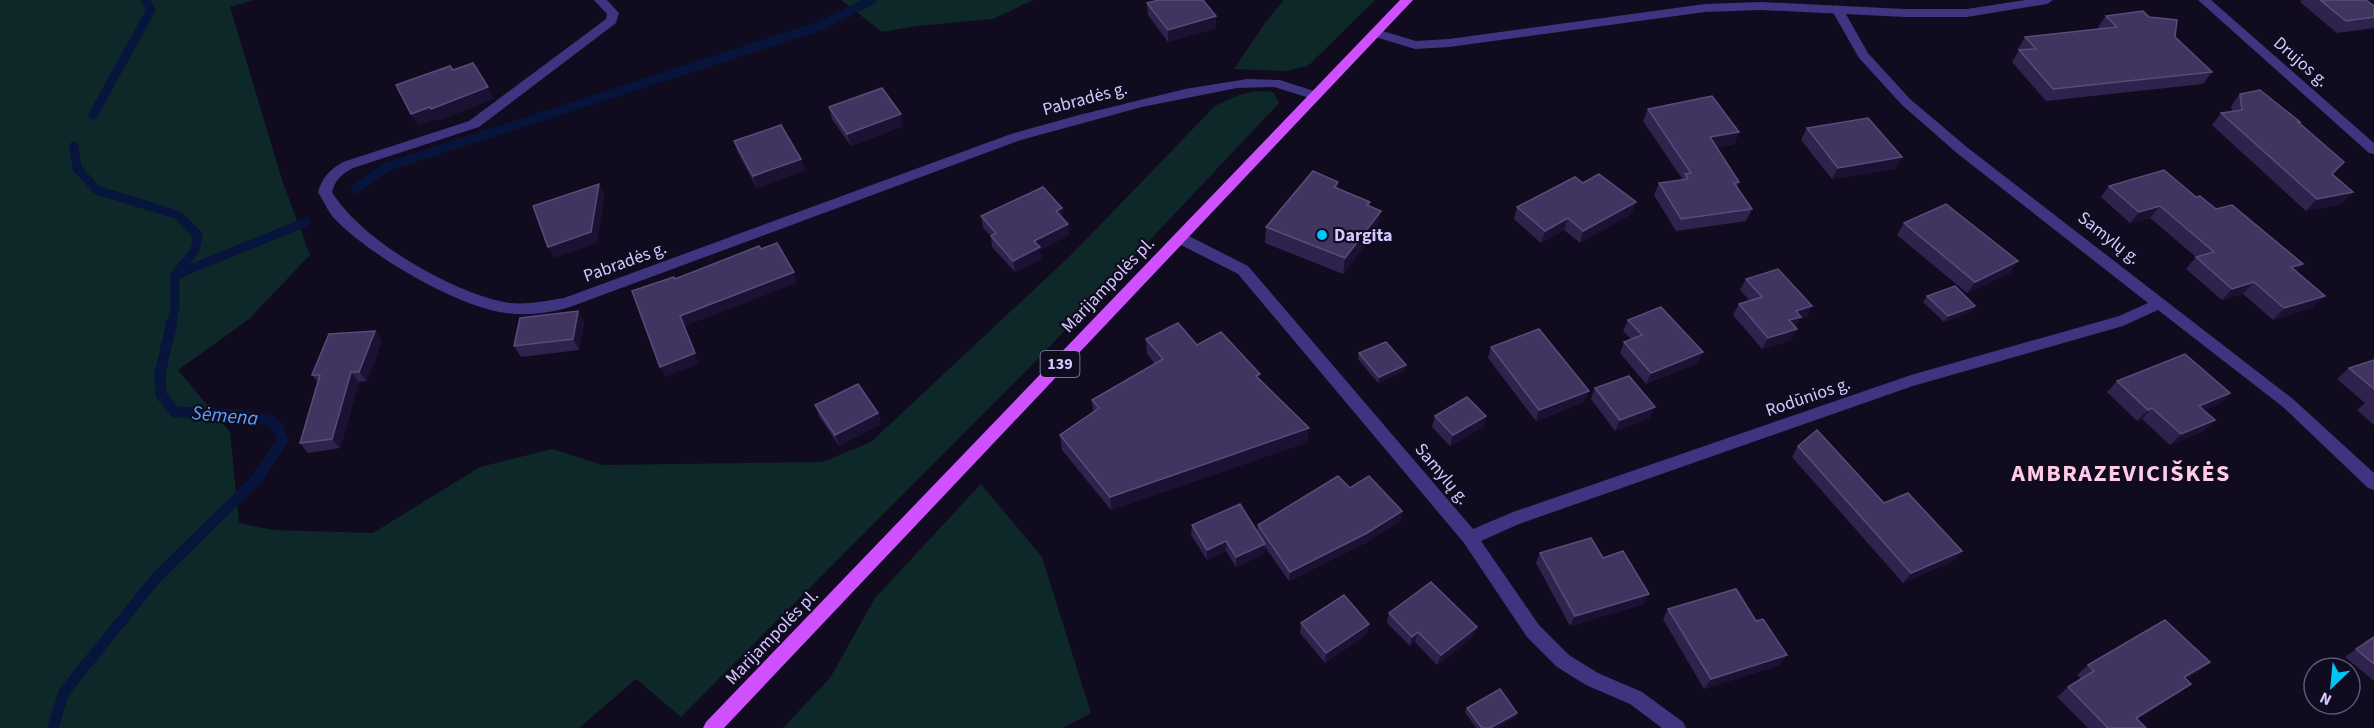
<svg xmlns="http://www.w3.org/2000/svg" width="2374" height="728" viewBox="0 0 2374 728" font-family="'Source Sans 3',sans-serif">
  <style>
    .green { fill: #0e2729 }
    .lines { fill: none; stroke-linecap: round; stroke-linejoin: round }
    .stream-far1 { stroke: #07153c; stroke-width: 9 }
    .stream { stroke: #07153c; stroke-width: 11 }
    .minor { fill: #3e3480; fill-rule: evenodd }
    .tertiary { fill: #3e3480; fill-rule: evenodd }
    .primary { fill: #ce50ff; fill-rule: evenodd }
    .wall { fill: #2f234d }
    .shaded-wall { fill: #1b1233 }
    .building { fill: #413460; stroke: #584c79; stroke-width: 1.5 }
    .poi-dot { fill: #00c4f4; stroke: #100b1f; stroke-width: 2 }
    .labels { text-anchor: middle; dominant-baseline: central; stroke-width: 4.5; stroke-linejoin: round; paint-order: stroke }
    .shield { fill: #100b1f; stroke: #9990bc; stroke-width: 1.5 }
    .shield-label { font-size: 16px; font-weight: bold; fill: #d4c9ff }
    .street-label { font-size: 18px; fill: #d4c9ff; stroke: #100b1f }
    .poi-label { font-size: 18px; font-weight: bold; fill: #d4c9ff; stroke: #100b1f; text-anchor: start }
    .water-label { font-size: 20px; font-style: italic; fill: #57a1ff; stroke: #100b1f }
    .district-label { font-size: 24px; font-weight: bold; letter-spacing: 1.5px; fill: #ffcbe7; stroke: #100b1f }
  </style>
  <rect width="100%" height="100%" fill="#100b1f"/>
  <!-- green -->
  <g class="green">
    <path d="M0,0H254L230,7L283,183L310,255L249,319L178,370L230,432L239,523L273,530L373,533L480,467L552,449L603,465L822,462L871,442L1072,254L1215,106C1235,96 1250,89 1273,92L1279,103L1035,362L681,717L636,679L579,728H0Z"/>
    <path d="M841,0H1033L993,19L917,26L882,32Z"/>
    <path d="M1284,0H1375L1308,66L1285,71L1234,69L1265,23Z"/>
    <path d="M981,484L1042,557L1091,713L1063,728H783L830,678L875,598Z"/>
  </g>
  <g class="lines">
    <!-- stream-far1 -->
    <g class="stream-far1">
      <path d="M93,115L151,10L145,0"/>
      <path d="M74,146L77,168L97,190L178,215L198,235L195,250L175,275V308L171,324"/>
      <path d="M356,189L386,167L820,26L872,0"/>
      <path d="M178,274L306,222"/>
    </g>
    <!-- stream -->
    <path class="stream" d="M53,728L64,692L156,578L257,479L283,440L278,427L270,421L245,415L175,412L161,395L160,373L172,322"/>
    <!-- minor -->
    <g class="minor">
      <path d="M594,0H607L619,13L616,23L479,127L353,168C342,174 335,180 332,192C361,240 450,291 504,302C523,306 545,301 564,298L1011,134L1079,115L1185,89L1247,79L1280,80L1320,93L1322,96L1316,100L1274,87L1237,88L1142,107L1021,140L570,307C551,313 526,316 506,313C457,307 365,253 332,216C327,209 323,200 318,192C322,178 330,169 343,162L469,121L606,19L607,14Z"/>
      <path d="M2198,0H2211L2374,143V154L2369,153Z"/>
      <path d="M1837,5L1843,9L1868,53L1910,99L1968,148L2293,399L2374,473V490L2368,488L2283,407L2158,310L2123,326L1913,386L1519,524L1481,541L1539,625L1569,655L1598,673L1642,692L1683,722L1686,728H1662L1630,704L1586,685L1557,667L1527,637L1464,543L1238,274L1175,242L1173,238L1175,234H1185L1248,266L1473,529L1513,512L1911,375L2119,316L2148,303L1958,154L1902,105L1859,58L1831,9Z"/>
    </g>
    <!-- tertiary -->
    <path class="tertiary" d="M2025,0H2053L2047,4L1967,17H1905L1761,10L1705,12L1449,47L1415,49L1372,36L1370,33L1376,29L1416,41L1449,39L1705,4L1761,2L1905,9H1967Z"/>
    <!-- primary -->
    <path class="primary" d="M1400,0H1413L724,728H703L706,722Z"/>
  </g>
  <!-- wall -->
  <g class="wall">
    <path d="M2301,0H2366L2374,6V28L2337,33L2300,2Z"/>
    <path d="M1147,3L1216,16V28L1168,42L1148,15Z"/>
    <path d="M2106,16L2149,17L2175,37L2212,72L2203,84L2046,101L2012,62L2019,50L2018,49L2025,37L2099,29L2098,27Z"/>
    <path d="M2240,94L2299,123L2333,174L2353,192L2342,204L2306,211L2212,125L2221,113L2232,111L2231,106Z"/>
    <path d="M829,107L903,126L851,146L832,119Z"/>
    <path d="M1648,109L1739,132L1734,144L1716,147L1739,182L1737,187L1752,209L1746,221L1676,231L1654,195L1659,183L1683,180L1643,121Z"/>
    <path d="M1807,128L1902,157L1895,169L1832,179L1801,140Z"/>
    <path d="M734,141L801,159L805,170L757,188L738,153Z"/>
    <path d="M1338,182L1337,188L1370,202L1369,206L1378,227L1343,274L1265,243L1266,227Z"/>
    <path d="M1583,183L1636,202L1631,214L1580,243L1564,230L1541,243L1514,219L1517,207Z"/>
    <path d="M2109,186L2196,197L2303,264L2296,271L2313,307L2273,320L2243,294L2222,300L2186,269L2196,257L2150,218L2130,223L2101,197Z"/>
    <path d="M1062,208L1063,219L1068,224L1069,235L1040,250L1041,259L1015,272L992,247L991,236L983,228L981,216Z"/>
    <path d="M1904,223L2010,273L1967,293L1897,235Z"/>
    <path d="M1746,279L1812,306L1806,317L1800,319L1795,327L1797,329L1791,340L1762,349L1733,315L1739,304L1749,300L1740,290Z"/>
    <path d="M1927,296L1975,306L1971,312L1944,322L1923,302Z"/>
    <path d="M578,311L584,323L579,350L521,357L514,346Z"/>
    <path d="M1628,320L1698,363L1646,384L1620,353L1624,342L1631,339L1623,331Z"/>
    <path d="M1146,339L1197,345L1259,380L1308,442L1111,510L1062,450L1060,435L1093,412L1092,400L1155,364L1147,354Z"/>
    <path d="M382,340L367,381L359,382L340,448L308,453L300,443L318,382L312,375Z"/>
    <path d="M1491,347L1589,391L1584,402L1536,421L1488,358Z"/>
    <path d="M1359,353L1404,371L1378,383L1358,359Z"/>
    <path d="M2374,360V425L2357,410L2365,403L2337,379L2349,368Z"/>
    <path d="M2117,381L2230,393L2219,404L2204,410V431L2170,445L2142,419L2137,421L2107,392Z"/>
    <path d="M1595,388L1650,418L1615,431L1591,399Z"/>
    <path d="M815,405L878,413L881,424L839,446L819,416Z"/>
    <path d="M1435,416H1486L1483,427L1450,446L1432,427Z"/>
    <path d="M1798,446L1884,503L1962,551L1953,561L1903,583L1792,457Z"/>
    <path d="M1350,488L1402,511L1400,521L1365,543L1289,581L1265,547L1264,554L1236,567L1226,551L1207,560L1191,535L1192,525L1257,532L1258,525Z"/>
    <path d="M1540,553L1603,558L1644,604L1570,626L1536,563Z"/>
    <path d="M1668,609L1787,655L1779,665L1704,689L1663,619Z"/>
    <path d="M1389,613L1473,637L1437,665L1415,642L1410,646L1387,623Z"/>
    <path d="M1301,623L1367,634L1325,663L1300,633Z"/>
    <path d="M2374,637V681L2345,657Z"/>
    <path d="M2210,662L2198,672L2186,679L2191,684L2179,693L2137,719L2146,728H2088L2057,697L2068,687L2081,679L2077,675L2088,665Z"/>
    <path d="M1467,708L1517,713L1515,717L1497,728H1476L1465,712Z"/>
  </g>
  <!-- shaded-wall -->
  <g class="shaded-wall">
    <path d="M1216,16V28L1168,42V30Z"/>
    <path d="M488,87L494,99L438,121L437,119L418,126L411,114Z"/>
    <path d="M901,114L903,126L851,146L847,134Z"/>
    <path d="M1739,132L1734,144L1705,148L1710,137Z"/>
    <path d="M1902,157L1895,169L1832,179L1838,168Z"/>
    <path d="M801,159L805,170L757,188L753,176Z"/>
    <path d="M599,184L605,195L597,243L554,258L548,247Z"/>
    <path d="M2353,192L2342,204L2306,211L2317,199Z"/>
    <path d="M1636,202L1631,214L1580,243L1583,231Z"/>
    <path d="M2160,206L2150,218L2130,223L2139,212Z"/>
    <path d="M1062,208L1063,220L1056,211Z"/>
    <path d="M1381,211L1378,227L1343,274L1345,258Z"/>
    <path d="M1568,218L1564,230L1541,243L1545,231Z"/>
    <path d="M1068,224L1069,235L1040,250L1041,259L1015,272L1013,261L1034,241Z"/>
    <path d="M2018,261L2010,273L1967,293L1975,282Z"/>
    <path d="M2303,264L2292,275L2291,267Z"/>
    <path d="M794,272L797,283L685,326L699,364L665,377L660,367L680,316Z"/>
    <path d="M2254,282L2243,294L2222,300L2232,289Z"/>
    <path d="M2325,296L2313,307L2273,320L2284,308Z"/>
    <path d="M1812,306L1806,317L1800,319L1795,328L1783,332L1796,311Z"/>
    <path d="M1975,306L1971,312L1944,322L1948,316Z"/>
    <path d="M578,311L584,323L579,350L573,339Z"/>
    <path d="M1797,329L1791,340L1762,349L1768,338Z"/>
    <path d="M375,331L382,340L367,381L359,372Z"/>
    <path d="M1703,352L1698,363L1646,384L1651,373Z"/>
    <path d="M1406,365L1404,371L1378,383L1379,377Z"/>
    <path d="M351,372L359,382L340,448L332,439Z"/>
    <path d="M1589,391L1584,402L1536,421L1539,410Z"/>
    <path d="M2230,393L2219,404L2188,417L2199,406Z"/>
    <path d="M1655,407L1650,418L1615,431L1620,420Z"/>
    <path d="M2152,408L2142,419L2137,421L2148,410Z"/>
    <path d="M878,413L881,424L839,446L835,435Z"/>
    <path d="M1486,416L1483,427L1450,446L1453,435Z"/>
    <path d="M2215,420L2204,431L2170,445L2181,434Z"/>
    <path d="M1309,428L1308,442L1111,510L1110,497Z"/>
    <path d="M1402,511L1400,521L1365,543L1289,581L1290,572Z"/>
    <path d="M1226,541V551L1207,560V550Z"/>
    <path d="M1265,544L1264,554L1236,567V557Z"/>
    <path d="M1962,551L1953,561L1903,583L1911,573Z"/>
    <path d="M1649,594L1644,604L1570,626L1575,616Z"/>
    <path d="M1369,624L1367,634L1325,663L1326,653Z"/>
    <path d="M1477,627L1473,637L1437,665L1441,655Z"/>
    <path d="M1418,632L1415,642L1410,646L1412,637Z"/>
    <path d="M1787,655L1779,665L1704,689L1711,679Z"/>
    <path d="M2210,662L2198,672L2172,687L2184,677Z"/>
    <path d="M2191,684L2179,693L2124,727L2136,718Z"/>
    <path d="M1517,713L1515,717L1497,728H1490Z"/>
  </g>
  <!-- building -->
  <g class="building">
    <path d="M1159,0H1203L1216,16L1168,30L1147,3Z"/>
    <path d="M2320,0H2366L2374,6V17L2346,21Z"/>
    <path d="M2143,11L2149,17L2177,20L2175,37L2212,72L2053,89L2019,50L2036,49L2025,37L2117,27L2106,16Z"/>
    <path d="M473,63L488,87L431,109L430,107L411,114L396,85L450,66L453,70Z"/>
    <path d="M882,88L901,114L847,134L829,107Z"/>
    <path d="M2260,90L2300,122H2298L2344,162L2332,174L2353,192L2317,199L2221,113L2242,110L2240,94Z"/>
    <path d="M1712,96L1739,132L1710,137L1739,182L1734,183L1752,209L1681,219L1659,183L1688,179L1685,174L1691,173L1648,109Z"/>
    <path d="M1868,118L1902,157L1838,168L1807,128Z"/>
    <path d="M781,125L801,159L753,176L734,141Z"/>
    <path d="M2164,170L2196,197L2200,196L2216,209L2232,205L2303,264L2291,267L2325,296L2284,308L2254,282L2232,289L2196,257L2214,252L2160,206L2139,212L2109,186Z"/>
    <path d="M1313,171L1338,182L1334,187L1370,202L1367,205L1381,211L1345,258L1266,227Z"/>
    <path d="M1599,174L1636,202L1583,231L1568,218L1545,231L1517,207L1575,177L1583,183Z"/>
    <path d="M599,184L591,232L548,247L533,206Z"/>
    <path d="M1043,187L1062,208L1056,211L1068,224L1034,241L1040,247L1013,261L991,236L996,233L981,216Z"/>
    <path d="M1946,204L2018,261L1975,282L1904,223Z"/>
    <path d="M777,243L794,272L680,316L695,353L660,367L632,291L674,277L675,279L759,246L761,249Z"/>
    <path d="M1778,269L1812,306L1796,311L1801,317L1789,320L1797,329L1768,338L1739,304L1762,297L1746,279Z"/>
    <path d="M1955,286L1975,306L1948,316L1927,296Z"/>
    <path d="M1661,307L1703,352L1651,373L1624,342L1642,335L1628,320Z"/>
    <path d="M578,311L573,339L514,346L520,318Z"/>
    <path d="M1178,323L1197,345L1221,332L1260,374L1256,376L1309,428L1110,497L1060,435L1099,408L1092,400L1163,359L1146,339Z"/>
    <path d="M1539,329L1589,391L1539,410L1491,347Z"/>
    <path d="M375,331L359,372H351L332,439L300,443L320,375H312L329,334Z"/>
    <path d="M1386,342L1406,365L1379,377L1359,353Z"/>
    <path d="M2185,354L2230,393L2199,406L2215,420L2181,434L2152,408L2148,410L2117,381Z"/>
    <path d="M2374,360V389L2349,368Z"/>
    <path d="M1629,376L1655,407L1620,420L1595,388Z"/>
    <path d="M858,384L878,413L835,435L815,405Z"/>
    <path d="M1467,397L1486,416L1453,435L1435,416Z"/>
    <path d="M1817,430L1884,503L1908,493L1962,551L1911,573L1798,446Z"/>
    <path d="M1338,476L1350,488L1369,476L1402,511L1367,533L1290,572L1258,525Z"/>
    <path d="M1240,504L1265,544L1236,557L1226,541L1207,550L1192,525Z"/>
    <path d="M1591,538L1603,558L1623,551L1649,594L1575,616L1540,553Z"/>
    <path d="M1431,582L1477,627L1441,655L1418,632L1412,637L1389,613Z"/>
    <path d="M1736,589L1756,621L1763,619L1787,655L1711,679L1668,609Z"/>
    <path d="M1344,595L1369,624L1326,653L1301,623Z"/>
    <path d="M2165,620L2210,662L2184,677L2191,684L2136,718L2146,728H2108L2068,687L2094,671L2088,665Z"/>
    <path d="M2374,637V664L2356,649Z"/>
    <path d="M1500,689L1517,713L1490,728H1482L1467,708Z"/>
  </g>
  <!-- markers -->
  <circle class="poi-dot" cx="1322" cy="235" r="6"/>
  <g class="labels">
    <!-- shield labels -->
    <rect class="shield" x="1040.5" y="351" width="39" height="26" rx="4.5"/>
    <g class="shield-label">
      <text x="1060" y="364">139</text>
    </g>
    <!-- street labels -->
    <g class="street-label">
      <text transform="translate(2301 62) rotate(41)">Drujos g.</text>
      <text transform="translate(1085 99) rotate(-15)">Pabradės g.</text>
      <text transform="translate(2109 238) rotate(38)">Samylų g.</text>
      <text transform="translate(625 262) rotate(-20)">Pabradės g.</text>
      <text transform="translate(1108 285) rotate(-46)">Marijampolės pl.</text>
      <text transform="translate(1808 397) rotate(-19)">Rodūnios g.</text>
      <text transform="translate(1442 474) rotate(50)">Samylų g.</text>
      <text transform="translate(772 637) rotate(-46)">Marijampolės pl.</text>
    </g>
    <!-- poi labels -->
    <g class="poi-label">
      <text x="1334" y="235">Dargita</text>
    </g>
    <!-- water labels -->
    <g class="water-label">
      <text transform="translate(225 416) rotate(5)">Sėmena</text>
    </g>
    <!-- district labels -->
    <g class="district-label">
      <text x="2121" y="473">AMBRAZEVICIŠKĖS</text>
    </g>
  </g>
  <!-- north arrow -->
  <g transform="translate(2332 686) rotate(206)"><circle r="28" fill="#100b1f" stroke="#5e5779" stroke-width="1.5"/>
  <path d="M0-4.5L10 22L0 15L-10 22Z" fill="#00c4f4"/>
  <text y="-9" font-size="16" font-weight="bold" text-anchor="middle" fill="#d4c9ff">N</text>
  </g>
</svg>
